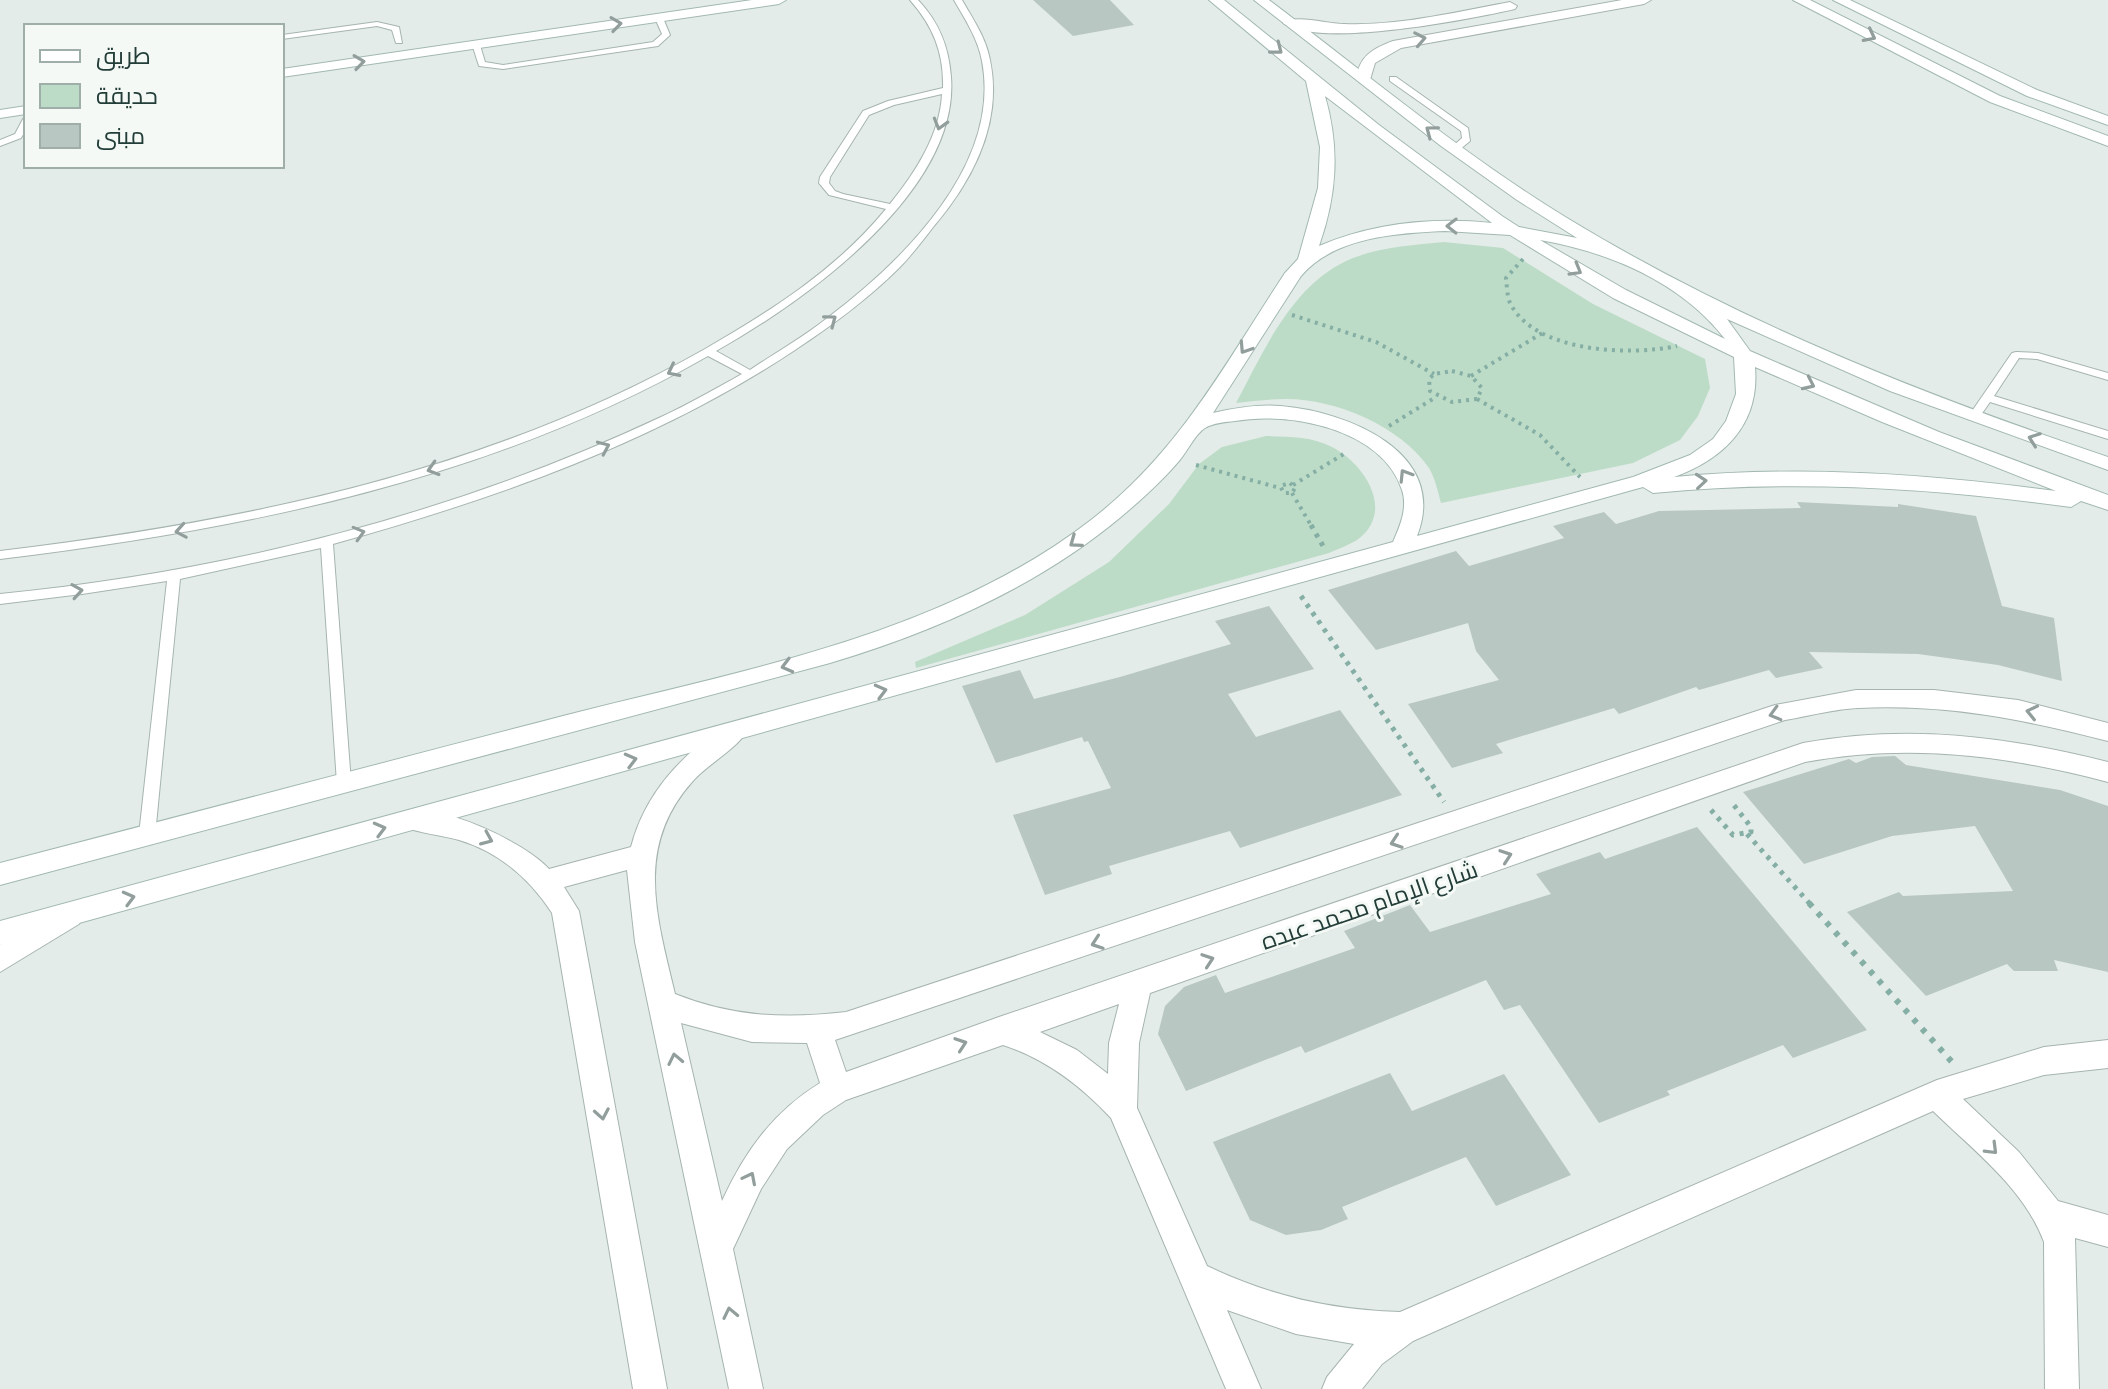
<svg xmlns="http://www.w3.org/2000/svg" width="2108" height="1389" viewBox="0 0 2108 1389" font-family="Barlow,Cairo,sans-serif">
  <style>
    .green { fill: #bddcc7 }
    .building { fill: #b8c7c2 }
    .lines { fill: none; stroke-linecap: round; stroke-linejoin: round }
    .lane-casing { stroke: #a6b4b0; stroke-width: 2 }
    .street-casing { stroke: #a6b4b0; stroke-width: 2 }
    .secondary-casing { stroke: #a2b8b1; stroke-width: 2 }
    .path-far2 { stroke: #85aea4; stroke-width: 4; stroke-dasharray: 3 5; stroke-linecap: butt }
    .path-far1 { stroke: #85aea4; stroke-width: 5; stroke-dasharray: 4 6; stroke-linecap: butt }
    .path { stroke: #85aea4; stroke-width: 6; stroke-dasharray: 5 8; stroke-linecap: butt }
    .lane { fill: #fff; fill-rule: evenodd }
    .street { fill: #fff; fill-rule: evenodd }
    .secondary { fill: #fff; fill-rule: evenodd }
    .oneway { stroke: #919e9c }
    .labels { text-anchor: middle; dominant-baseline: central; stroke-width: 6; stroke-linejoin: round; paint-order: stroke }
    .street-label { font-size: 24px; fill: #233d38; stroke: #f4f9f6 }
  </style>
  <rect width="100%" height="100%" fill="#e3ece9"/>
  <!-- green -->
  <g class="green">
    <path d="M1444,242L1503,248L1593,304L1705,359L1710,388L1698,416L1680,440L1633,463L1441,503C1438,492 1435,478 1429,468C1400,426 1336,399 1286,399C1270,399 1253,401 1236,403C1265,349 1293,282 1353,258C1381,247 1414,245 1444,242Z"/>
    <path d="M1266,436C1288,437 1312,436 1332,447C1365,464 1396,512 1357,540C1349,545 1338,549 1329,553L916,668L915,662L1025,615L1109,562L1169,504L1199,464L1222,447Z"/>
  </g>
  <!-- building -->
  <g class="building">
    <path d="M1033,0H1110L1134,25L1073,36Z"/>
    <path d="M1797,502L1898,507V504L1976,516L2002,606L2054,618L2062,681L1998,665L1918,654L1809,652L1823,668L1776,678L1769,670L1699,690L1696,687L1619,714L1614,708L1496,744L1503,753L1452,768L1408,704L1499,680L1476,651L1468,623L1376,650L1328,590L1456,551L1469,566L1564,538L1553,526L1604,512L1616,524L1659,511L1801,508Z"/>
    <path d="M1269,606L1314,669L1228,694L1256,737L1340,710L1402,795L1240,848L1230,831L1109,866L1112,874L1045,895L1013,815L1111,788L1088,741L1084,742L1082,737L996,763L962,686L1020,670L1034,699L1120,677L1231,644L1215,621Z"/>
    <path d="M1895,756L1906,765L2060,790L2108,806V972L2054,960L2058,971H2014L2007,964L1926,996L1847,912L1899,892L1903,896L2013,891L1975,826L1892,836L1804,864L1743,792L1849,759L1856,763L1872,757Z"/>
    <path d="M1697,827L1867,1030L1793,1058L1783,1045L1667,1091L1670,1095L1599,1123L1520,1005L1504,1010L1486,980L1305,1053L1301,1046L1186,1091L1158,1034L1165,1006L1184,987L1216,975L1225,993L1355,948L1344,931L1410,905L1430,932L1551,894L1536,874L1600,852L1605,859Z"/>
    <path d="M1390,1073L1412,1111L1504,1074L1571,1175L1496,1206L1466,1157L1342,1207L1348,1219L1321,1230L1286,1235L1250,1220L1213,1142Z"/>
  </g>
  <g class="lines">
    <defs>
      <g id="lane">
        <path d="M910,0H918C939,22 949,47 951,77C960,191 805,301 716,351L750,370C775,353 802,338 826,319C902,262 1002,165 982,61C978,39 965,19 954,0H962C973,19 986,38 990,60C1003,122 973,180 934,226C923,240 912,255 899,268C868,299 831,326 795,350C655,443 494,499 333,544L351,783L349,787H339L337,783L321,548L180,579L155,835L152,839L147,841L142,839L139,835L167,581L82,594L0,604V594C229,571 452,515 661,417C689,404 715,389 742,374L708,356C491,480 246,529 0,559V551C247,521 486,473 705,349C771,311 837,269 886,209L829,195L819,183L820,177L863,111L888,101L943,88C944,53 933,26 910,0ZM942,94C940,135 915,173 890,204L843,194L835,191L829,183L830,177L869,115L894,105Z"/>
        <path d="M659,16L663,18L670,35L658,46L503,69L479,66L472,44L479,42L485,62L503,65L653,42L662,34L655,18Z"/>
        <path d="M377,22L399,27L402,43H396L392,30L377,26L282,39V35Z"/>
        <path d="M1390,77H1396L1468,128L1470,141L1458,151H1452V147L1462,138L1461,131L1390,81Z"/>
        <path d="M26,118V129L21,138L0,146V140L15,134L23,119Z"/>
        <path d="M2016,352L2038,353L2108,373V380L2037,359L2019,358L1994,396L2108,431V439L1990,402L1978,419H1970L1968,417L2012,353Z"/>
      </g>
      <g id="street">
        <path d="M1622,0H1651L1644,4L1401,48L1375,63L1369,83L1364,84L1357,80C1357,57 1374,48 1393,41Z"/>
        <path d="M1510,2L1517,6L1515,9C1471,19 1318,49 1283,23C1295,14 1328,24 1344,24C1400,26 1455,12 1510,2Z"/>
        <path d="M1856,690H1934L2018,700L2108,723V741C2023,719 1947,704 1858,708C1834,709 1809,716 1785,720L835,1040L846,1072L999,1017L1803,743C1908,724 2005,736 2108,762V782C2006,755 1909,743 1805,762L1150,993L1139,1043L1137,1108L1207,1266C1270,1296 1331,1310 1400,1312L1937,1080L2044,1047L2108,1040V1068L2044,1075L1963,1099L2019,1152L2058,1201L2108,1215V1247L2075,1238L2079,1389H2045L2044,1242C2024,1188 1973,1150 1933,1111L1413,1341L1382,1364L1362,1389H1322L1327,1377L1354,1344L1296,1334L1227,1310L1261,1389H1226L1111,1118C1080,1085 1046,1059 1003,1045L846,1100L823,1115L787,1149L761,1189L733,1249L763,1389H729L635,942L627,870L564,887L579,911L667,1389H633L552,913C530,879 499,852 459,840C440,835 421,833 403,827L399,820L403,813C439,801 524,842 549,869L631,847C645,793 681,756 725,725L734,723L743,725L746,732C737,749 706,765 692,782C634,847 657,918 675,994C732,1017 785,1019 846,1012L1775,705ZM1119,1004L1109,1043L1108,1074L1077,1050L1040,1032ZM681,1023L752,1042L807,1043L820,1083C773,1112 745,1151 722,1201Z"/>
        <path d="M69,904L79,908L83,916L79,924L0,972V945Z"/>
      </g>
      <g id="secondary">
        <path d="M752,0H786L779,4L282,77V69Z"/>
        <path d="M1209,0H1224L1379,125L1502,216L1519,227L1577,238L1517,200L1441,146L1254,0H1269C1367,74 1462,154 1567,218C1736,321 1921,394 2108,457V470L1890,391L1727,319L1750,351L1766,358L1939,432L2108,495V510L2081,501L2071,507C1931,488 1794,479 1653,493L1643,487L0,945V921L1393,542C1400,526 1408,508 1402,490C1383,429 1289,411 1235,421C1226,422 1213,423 1205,428C1195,434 1187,452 1179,461C1162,481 1142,499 1122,516C1039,586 934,632 830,663L0,885V863C188,814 375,765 563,716C742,670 941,636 1091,520C1179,452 1225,364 1285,273L1298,259L1318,188L1320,147L1306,81ZM1325,96L1492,223C1434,217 1373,223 1319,246C1337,195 1340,148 1325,96ZM1445,231L1510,235L1613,298L1734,357L1736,394L1726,421L1713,439L1690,455L1633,477L1417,536C1450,452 1346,411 1280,406C1258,404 1235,408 1213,413L1301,276C1334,237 1397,233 1445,231ZM1540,240C1609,252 1681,282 1725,339L1626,290ZM1755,367L1882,422L2056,491C1929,474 1802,465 1674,477C1724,459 1760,424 1755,367Z"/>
        <path d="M1793,0H1810L2000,96L2108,136V146L1990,102Z"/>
        <path d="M1833,0H1850L2037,90L2108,116V125L2027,96Z"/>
        <path d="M26,106V114L0,118V110Z"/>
      </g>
    </defs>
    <!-- lane casing -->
    <use href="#lane" class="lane-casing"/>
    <!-- street casing -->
    <use href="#street" class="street-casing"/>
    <!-- secondary casing -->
    <use href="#secondary" class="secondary-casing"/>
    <!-- path-far2 -->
    <g class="path-far2">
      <path d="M1523,259L1506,278C1507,286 1507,296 1510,303C1535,353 1630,356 1677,346"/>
      <path d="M1292,315L1376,342L1434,374"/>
      <path d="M1452,371L1471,376L1482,388L1477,399L1452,402L1430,391L1429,379L1434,374Z"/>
      <path d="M1471,376L1544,332"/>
      <path d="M1477,399L1540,435L1580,477"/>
      <path d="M1389,426L1436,397"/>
      <path d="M1196,465L1280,488"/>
      <path d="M1290,483L1295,488L1292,493H1284L1280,486Z"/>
      <path d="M1293,485L1347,452"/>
      <path d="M1292,493L1312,527"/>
    </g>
    <!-- path-far1 -->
    <g class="path-far1">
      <path d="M1311,525L1323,546"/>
      <path d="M1301,596L1444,802"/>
      <path d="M1711,810L1733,835L1751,832V827L1733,804"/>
      <path d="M1747,834L1811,905"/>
    </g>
    <!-- path -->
    <path class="path" d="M1809,903L1952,1062"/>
    <!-- lane -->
    <use href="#lane" class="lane"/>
    <!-- street -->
    <use href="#street" class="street"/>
    <!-- secondary -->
    <use href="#secondary" class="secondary"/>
  </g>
  <!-- one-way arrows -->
  <defs><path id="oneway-chevron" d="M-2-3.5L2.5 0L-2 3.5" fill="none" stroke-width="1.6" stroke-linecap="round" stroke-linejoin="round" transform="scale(2)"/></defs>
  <g class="oneway">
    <use href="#oneway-chevron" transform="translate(616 24) rotate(-8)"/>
    <use href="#oneway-chevron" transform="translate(1870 36) rotate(27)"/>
    <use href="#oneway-chevron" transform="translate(1420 39) rotate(-11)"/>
    <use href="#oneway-chevron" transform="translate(1277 49) rotate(38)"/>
    <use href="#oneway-chevron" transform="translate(359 62) rotate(-8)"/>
    <use href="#oneway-chevron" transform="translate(940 124) rotate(106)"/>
    <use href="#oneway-chevron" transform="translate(1431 131) rotate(-143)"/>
    <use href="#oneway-chevron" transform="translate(1452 226) rotate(-179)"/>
    <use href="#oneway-chevron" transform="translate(1576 270) rotate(30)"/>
    <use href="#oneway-chevron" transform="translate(831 320) rotate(-37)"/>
    <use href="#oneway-chevron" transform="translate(1245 348) rotate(123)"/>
    <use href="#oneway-chevron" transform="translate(673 371) rotate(153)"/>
    <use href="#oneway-chevron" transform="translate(1809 384) rotate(25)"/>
    <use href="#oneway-chevron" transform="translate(2034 439) rotate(-160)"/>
    <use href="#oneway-chevron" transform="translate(604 447) rotate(-24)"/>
    <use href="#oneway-chevron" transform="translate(433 469) rotate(163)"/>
    <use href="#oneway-chevron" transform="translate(1405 475) rotate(-122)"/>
    <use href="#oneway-chevron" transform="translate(1701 481) rotate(-5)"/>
    <use href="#oneway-chevron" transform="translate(181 531) rotate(170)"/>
    <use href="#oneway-chevron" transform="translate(359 533) rotate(-16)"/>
    <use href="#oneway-chevron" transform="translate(1075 542) rotate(144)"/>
    <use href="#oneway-chevron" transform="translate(77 591) rotate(-9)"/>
    <use href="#oneway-chevron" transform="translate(787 666) rotate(165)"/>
    <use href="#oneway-chevron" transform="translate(881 691) rotate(-15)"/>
    <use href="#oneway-chevron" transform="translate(2032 712) rotate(-167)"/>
    <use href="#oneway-chevron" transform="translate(1775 714) rotate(164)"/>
    <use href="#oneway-chevron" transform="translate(631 760) rotate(-15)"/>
    <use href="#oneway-chevron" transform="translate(380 829) rotate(-15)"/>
    <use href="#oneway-chevron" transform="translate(487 839) rotate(23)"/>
    <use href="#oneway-chevron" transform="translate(1396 842) rotate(161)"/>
    <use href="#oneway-chevron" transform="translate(1506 856) rotate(-19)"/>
    <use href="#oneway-chevron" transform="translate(129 898) rotate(-15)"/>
    <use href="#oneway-chevron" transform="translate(1097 943) rotate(161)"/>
    <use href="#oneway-chevron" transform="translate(1208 960) rotate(-19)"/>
    <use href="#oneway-chevron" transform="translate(961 1044) rotate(-19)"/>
    <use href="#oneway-chevron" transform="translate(675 1059) rotate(-102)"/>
    <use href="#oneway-chevron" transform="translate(602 1114) rotate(80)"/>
    <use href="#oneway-chevron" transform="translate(1992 1149) rotate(45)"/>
    <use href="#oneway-chevron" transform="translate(750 1178) rotate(-63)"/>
    <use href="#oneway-chevron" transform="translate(730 1313) rotate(-102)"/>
  </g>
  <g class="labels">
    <!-- street labels -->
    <g class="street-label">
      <text transform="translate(1369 904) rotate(-19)">شارع الإمام محمد عبده</text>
    </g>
  </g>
  <!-- legend -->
  <rect x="24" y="24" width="260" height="144" fill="#f4f9f6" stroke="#a0aeaa" stroke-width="2"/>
  <rect x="40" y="50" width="40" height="12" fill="#ffffff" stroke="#a0aeaa" stroke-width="2"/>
  <text x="96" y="64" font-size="24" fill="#233d38">طريق</text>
  <rect x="40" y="84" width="40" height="24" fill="#bddcc7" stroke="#a0aeaa" stroke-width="2"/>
  <text x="96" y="104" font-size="24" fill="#233d38">حديقة</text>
  <rect x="40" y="124" width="40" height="24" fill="#b8c7c2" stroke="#a0aeaa" stroke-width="2"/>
  <text x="96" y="144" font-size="24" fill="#233d38">مبنى</text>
</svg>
